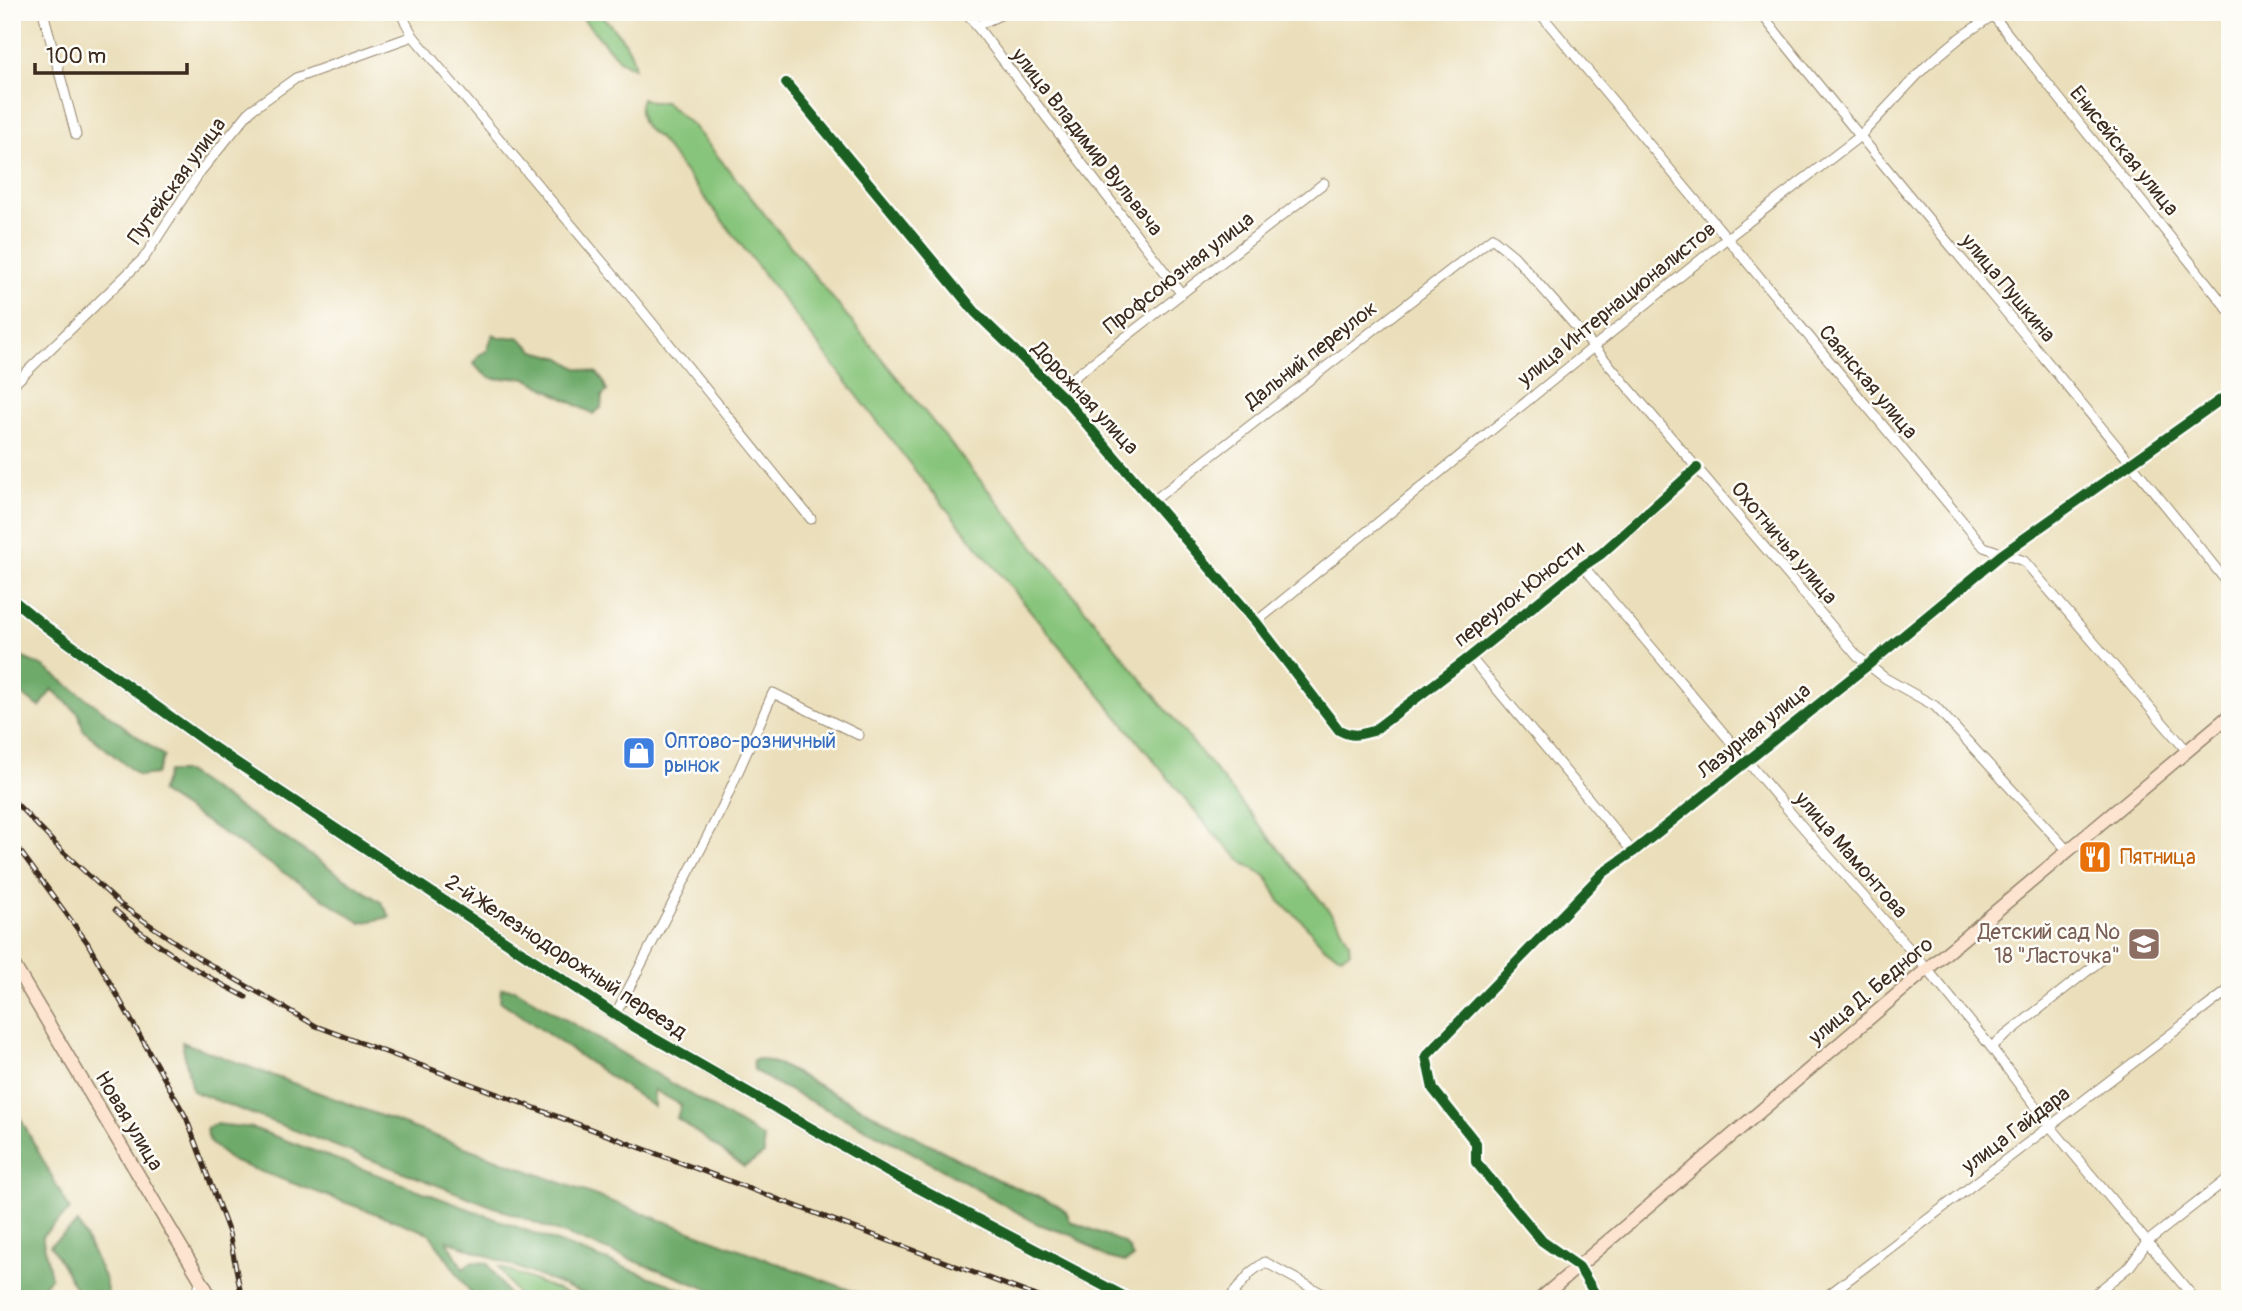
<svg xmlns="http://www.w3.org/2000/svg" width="2242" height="1311" viewBox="0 0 2242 1311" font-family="Pangolin,sans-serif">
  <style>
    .green { fill: #88c57b; stroke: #62784c; stroke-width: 2 }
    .forest { fill: #6eaa6b; stroke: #546a44; stroke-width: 2 }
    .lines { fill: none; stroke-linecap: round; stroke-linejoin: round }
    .street-casing { stroke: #93846c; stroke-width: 11 }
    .secondary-casing { stroke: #93846c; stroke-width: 15 }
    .street { stroke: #fff; stroke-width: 9 }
    .secondary { stroke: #fde4d1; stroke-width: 12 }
    .rail-casing { stroke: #3b2a1e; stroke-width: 5 }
    .rail { stroke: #fdfcf7; stroke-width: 2.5; stroke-dasharray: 8; stroke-linecap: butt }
    .cycleway-casing { stroke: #fdfcf7; stroke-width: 15 }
    .cycleway { stroke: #1b5e20; stroke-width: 10 }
    .labels { text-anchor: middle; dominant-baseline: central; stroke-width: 5; stroke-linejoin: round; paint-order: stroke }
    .street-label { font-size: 21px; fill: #3b2a1e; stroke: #fdfcf7 }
    .shop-label { font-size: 21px; fill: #366cbe; stroke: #fdfcf7; text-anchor: start }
    .food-label { font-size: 21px; fill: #c56008; stroke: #fdfcf7; text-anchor: start }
    .education-label { font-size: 21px; fill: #785e54; stroke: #fdfcf7; text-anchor: end }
  </style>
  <rect width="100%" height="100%" fill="#fdfcf7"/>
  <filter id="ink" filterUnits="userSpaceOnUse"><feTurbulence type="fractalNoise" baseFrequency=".0143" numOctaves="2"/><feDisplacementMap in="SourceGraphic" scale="14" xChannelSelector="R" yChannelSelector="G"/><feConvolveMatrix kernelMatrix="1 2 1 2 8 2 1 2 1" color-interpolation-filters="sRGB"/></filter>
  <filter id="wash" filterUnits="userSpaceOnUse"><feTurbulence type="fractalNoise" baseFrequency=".00686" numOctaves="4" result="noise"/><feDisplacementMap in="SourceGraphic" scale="28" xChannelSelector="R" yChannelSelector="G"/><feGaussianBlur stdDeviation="1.57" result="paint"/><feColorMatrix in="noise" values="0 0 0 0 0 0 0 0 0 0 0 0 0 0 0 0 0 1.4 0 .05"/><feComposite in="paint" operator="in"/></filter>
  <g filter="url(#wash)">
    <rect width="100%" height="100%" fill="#ebdfbb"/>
    <!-- green -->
    <g class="green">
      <path d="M577,12H599C613,29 634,46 634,68L619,60Z"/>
      <path d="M642,98L651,102H665L694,127L1339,923L1349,942L1350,952L1341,956L1325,948L1302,921L1281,903L1267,877L1244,863L1215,835L917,473L658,137C643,131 636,113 642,98Z"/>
      <path d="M499,1267L581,1299H520Z"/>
    </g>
    <!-- forest -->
    <g class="forest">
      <path d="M493,334L501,338L519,337L535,351L561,358L577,368L597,373L603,381L607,391L602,396L601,408L593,414L526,378C503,374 495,389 474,364L479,355L487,351Z"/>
      <path d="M12,653L44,667L164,756L156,774L139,776L83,730L79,714L52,689L40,707L12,688Z"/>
      <path d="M168,772H186L382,903L390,917L361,923L160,792Z"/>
      <path d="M501,988L515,989L763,1138L764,1154L744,1167L677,1118L681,1105L654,1090V1107L500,1001Z"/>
      <path d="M182,1042L874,1299H734L192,1091Z"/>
      <path d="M762,1059L780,1065L996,1179L1058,1205L1066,1212L1070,1221L1122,1242L1129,1248L1133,1258L1125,1262L1105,1257L1074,1236L1038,1224L902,1147L776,1084L754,1070L753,1060Z"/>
      <path d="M12,1103L70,1210L42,1236L51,1277L31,1299H12Z"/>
      <path d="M215,1124L253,1128L709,1299H597L447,1240L463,1269L471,1262L487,1263L511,1299H475L429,1233L232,1161L210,1143L206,1129Z"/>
      <path d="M78,1223L104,1277L109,1299H77L75,1287L50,1245Z"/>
    </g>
  </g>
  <g filter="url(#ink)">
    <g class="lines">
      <defs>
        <g id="street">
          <path d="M43,12L76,135"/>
          <path d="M966,12L1181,293"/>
          <path d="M1539,12L1984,547L2024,561L2187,751"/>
          <path d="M1760,12C1913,206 2077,392 2230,586"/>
          <path d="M2222,12L2230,14"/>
          <path d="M1991,13L2230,312"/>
          <path d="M976,26L1007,12"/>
          <path d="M413,36L615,277L811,519"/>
          <path d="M786,83L976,313L1066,400L1256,622L1339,730C1352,737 1359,735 1373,731L1470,657L1583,566L1601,554L1697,468"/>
          <path d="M12,386L144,258L200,172L251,110L296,78L413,36L400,12"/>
          <path d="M1056,391L1324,183"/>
          <path d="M1153,501L1492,238L1514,256L1593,346L1858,657L1885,678L1935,706L2068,851"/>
          <path d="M1583,566L1795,818L1927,969L1991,1047L2050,1126L2195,1299"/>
          <path d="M1256,622L1726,239L1859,137L1926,66L1962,36L1998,12"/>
          <path d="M1470,657L1633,852"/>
          <path d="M615,1015L722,808L773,693L859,735"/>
          <path d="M1991,1047L2100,961"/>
          <path d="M197,1299L200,1280"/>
          <path d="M1229,1299L1251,1272L1265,1262L1332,1299"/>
          <path d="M1598,1299L1579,1267L1542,1241L1476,1162V1143L1433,1089L1426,1056L1603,873L1633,852L1868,665L2001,555L2230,393"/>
          <path d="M1823,1299L2230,989"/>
          <path d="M2089,1299L2130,1266L2148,1241L2230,1177"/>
        </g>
        <g id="secondary">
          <path d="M12,599L45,626L210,745L631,1025L886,1171L1129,1299"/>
          <path d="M12,962L212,1299"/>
          <path d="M1540,1299L1927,969L2230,715"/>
        </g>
      </defs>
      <!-- street casing -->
      <use href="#street" class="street-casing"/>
      <!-- secondary casing -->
      <use href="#secondary" class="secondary-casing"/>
      <!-- street -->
      <use href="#street" class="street"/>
      <!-- secondary -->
      <use href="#secondary" class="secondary"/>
      <defs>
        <g id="rail">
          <path d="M12,799L60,849L121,905L197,957L316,1026L1044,1299"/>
          <path d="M12,840L87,942L186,1117L229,1233L242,1299"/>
          <path d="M115,910C154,946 199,973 246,997"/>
        </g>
      </defs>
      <!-- rail casing -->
      <use href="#rail" class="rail-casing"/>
      <!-- rail -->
      <use href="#rail" class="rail"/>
      <defs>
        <g id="cycleway">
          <path d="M786,83L976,313L1066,400L1256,622L1339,730C1352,737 1359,735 1373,731L1470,657L1583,566L1601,554L1697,468"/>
          <path d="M12,599L45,626L210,745L631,1025L886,1171L1129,1299"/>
          <path d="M1598,1299L1579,1267L1542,1241L1476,1162V1143L1433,1089L1426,1056L1603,873L1633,852L1868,665L2001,555L2230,393"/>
        </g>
      </defs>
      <!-- cycleway casing -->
      <use href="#cycleway" class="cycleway-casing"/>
      <!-- cycleway -->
      <use href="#cycleway" class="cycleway"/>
    </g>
  </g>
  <!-- icons -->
  <defs>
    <symbol id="shop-square" viewBox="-11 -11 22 22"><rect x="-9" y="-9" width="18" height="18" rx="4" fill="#3f7fe0" stroke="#fdfcf7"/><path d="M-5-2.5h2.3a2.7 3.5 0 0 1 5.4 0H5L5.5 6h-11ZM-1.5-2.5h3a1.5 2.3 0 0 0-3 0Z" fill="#fff"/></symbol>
    <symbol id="restaurant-square" viewBox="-11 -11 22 22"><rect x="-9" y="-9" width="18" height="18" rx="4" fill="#e8710a" stroke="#fdfcf7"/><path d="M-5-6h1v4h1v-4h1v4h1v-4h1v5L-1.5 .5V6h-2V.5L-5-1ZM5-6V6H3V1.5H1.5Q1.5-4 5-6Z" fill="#fff"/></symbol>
    <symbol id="school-square" viewBox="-11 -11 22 22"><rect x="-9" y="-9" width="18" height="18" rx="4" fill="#8d6e63" stroke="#fdfcf7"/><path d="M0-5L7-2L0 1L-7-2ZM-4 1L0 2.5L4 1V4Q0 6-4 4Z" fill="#fff"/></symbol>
  </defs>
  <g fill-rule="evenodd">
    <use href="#shop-square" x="620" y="734" width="38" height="38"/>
    <use href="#restaurant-square" x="2076" y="838" width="38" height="38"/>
    <use href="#school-square" x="2125" y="925" width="38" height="38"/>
  </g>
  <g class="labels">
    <!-- street labels -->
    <g class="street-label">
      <text transform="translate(1087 142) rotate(52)">улица Владимир Вульвача</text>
      <text transform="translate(2124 151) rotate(51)">Енисейская улица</text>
      <text transform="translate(177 181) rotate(-54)">Путейская улица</text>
      <text transform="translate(1179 273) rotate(-38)">Профсоюзная улица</text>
      <text transform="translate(2008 288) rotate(50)">улица Пушкина</text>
      <text transform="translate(1617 304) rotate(-39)">улица Интернационалистов</text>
      <text transform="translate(1311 355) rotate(-38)">Дальний переулок</text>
      <text transform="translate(1868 382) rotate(50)">Саянская улица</text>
      <text transform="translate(1085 398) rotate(47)">Дорожная улица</text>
      <text transform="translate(1784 543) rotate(50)">Охотничья улица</text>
      <text transform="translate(1519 594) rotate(-38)">переулок Юности</text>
      <text transform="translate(1754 731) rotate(-39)">Лазурная улица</text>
      <text transform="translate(1851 855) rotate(49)">улица Мамонтова</text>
      <text transform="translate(566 957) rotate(33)">2-й Железнодорожный переезд</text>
      <text transform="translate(1871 991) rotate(-40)">улица Д. Бедного</text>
      <text transform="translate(129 1121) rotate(59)">Новая улица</text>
      <text transform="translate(2016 1130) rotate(-37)">улица Гайдара</text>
    </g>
    <!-- shop labels -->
    <g class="shop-label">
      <text x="664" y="741">Оптово-розничный<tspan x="664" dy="24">рынок</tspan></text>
    </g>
    <!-- food labels -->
    <g class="food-label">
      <text x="2120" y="857">Пятница</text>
    </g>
    <!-- education labels -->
    <g class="education-label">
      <text x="2120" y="932">Детский сад №<tspan x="2120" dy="24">18 "Ласточка"</tspan></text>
    </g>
  </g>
  <!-- margin -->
  <rect width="2242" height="1311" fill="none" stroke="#fdfcf7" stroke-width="42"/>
  <!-- scale -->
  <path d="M35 63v10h152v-10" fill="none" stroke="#3b2a1e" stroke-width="3.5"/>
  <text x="46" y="63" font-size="21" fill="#3b2a1e" stroke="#fdfcf7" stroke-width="5" paint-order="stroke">100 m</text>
</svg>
